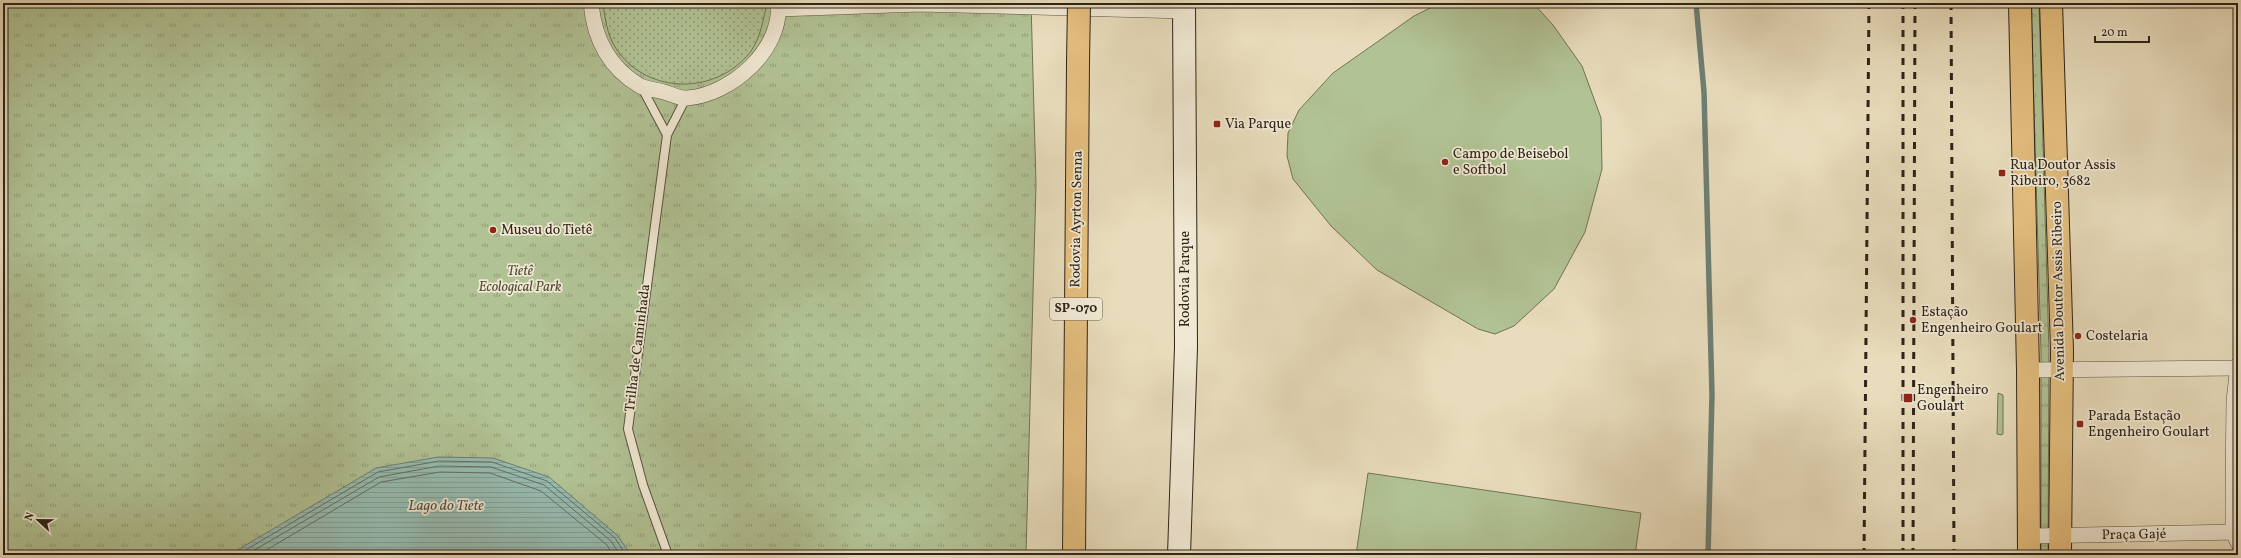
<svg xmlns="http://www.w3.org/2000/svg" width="2241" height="558" viewBox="0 0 2241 558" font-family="Vollkorn,serif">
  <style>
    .grass { fill: url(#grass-tufts); stroke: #707356 }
    .garden { fill: url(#garden-dots); stroke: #707356 }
    .pitch { fill: #b1c294; stroke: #707356 }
    .water { fill: url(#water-rules); stroke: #6d7f74 }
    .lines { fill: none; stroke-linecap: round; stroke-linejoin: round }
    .shore { stroke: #627065; stroke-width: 1 }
    .stream { stroke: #6d7f74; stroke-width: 5.5 }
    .lane-casing { stroke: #5c5242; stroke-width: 10 }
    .street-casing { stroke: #5c5242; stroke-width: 16 }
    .secondary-casing { stroke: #2e2419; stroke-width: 24 }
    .primary-casing { stroke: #2e2419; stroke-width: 24 }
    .highway-casing { stroke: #2e2419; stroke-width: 24 }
    .lane { stroke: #f0e8d3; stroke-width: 8 }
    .street { stroke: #f0e8d3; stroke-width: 15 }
    .secondary { stroke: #f0e8d3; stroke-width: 22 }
    .primary { stroke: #e4be7e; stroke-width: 22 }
    .highway { stroke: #e4be7e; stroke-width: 22 }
    .rail { stroke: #2e2419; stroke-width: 3; stroke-dasharray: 7 7; stroke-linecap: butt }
    .highway-bridge-casing { stroke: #2e2419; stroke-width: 24; stroke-linecap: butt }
    .highway-bridge { stroke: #e4be7e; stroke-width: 22 }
    .poi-dot { fill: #8f2418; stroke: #f0e8d3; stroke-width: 1.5 }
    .labels { text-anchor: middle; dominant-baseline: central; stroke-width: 3.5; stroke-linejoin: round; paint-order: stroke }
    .shield { fill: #f0e8d3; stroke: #685f51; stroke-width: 1 }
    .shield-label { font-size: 13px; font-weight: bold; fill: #2e2419 }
    .poi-label { font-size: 14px; fill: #2e2419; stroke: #f0e8d3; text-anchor: start }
    .street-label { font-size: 14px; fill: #2e2419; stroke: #f0e8d3 }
    .park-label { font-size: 14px; font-style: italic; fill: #4f4c38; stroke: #f0e8d3 }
    .water-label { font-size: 15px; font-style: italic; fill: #4e5247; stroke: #f0e8d3 }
  </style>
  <defs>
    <pattern id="grass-tufts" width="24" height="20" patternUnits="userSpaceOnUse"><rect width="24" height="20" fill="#b1c294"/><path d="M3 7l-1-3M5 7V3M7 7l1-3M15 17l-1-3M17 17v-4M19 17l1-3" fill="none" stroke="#909d78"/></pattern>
    <pattern id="garden-dots" width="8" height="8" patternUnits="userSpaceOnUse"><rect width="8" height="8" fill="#b1c294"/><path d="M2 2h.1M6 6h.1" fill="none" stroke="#909d78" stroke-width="1.8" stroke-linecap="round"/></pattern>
    <pattern id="water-rules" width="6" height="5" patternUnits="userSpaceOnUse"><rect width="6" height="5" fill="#97bcb1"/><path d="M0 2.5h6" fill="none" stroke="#82a198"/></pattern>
  </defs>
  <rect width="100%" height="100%" fill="#e8dcbc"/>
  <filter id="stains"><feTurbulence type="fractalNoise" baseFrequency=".005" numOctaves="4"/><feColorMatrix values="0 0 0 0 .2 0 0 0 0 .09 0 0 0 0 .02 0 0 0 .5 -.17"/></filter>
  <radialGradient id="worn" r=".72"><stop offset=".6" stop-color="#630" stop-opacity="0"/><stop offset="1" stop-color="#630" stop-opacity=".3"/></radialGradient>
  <!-- grass -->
  <g class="grass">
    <path d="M3,3H1031L1036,184L1026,555H3Z"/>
    <path d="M2031,3H2039L2049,352L2048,555H2041V352Z"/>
  </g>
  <!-- garden -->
  <path class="garden" d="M603,3H766V8C762,25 759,44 746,57C710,96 644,93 615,47C607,34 605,18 603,3Z"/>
  <!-- pitch -->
  <g class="pitch">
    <path d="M1440,3H1533L1553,25L1582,66L1601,118L1602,169L1585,232L1554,289L1514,326L1495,334L1478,329L1377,270L1331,226L1293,179L1287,156L1288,133L1299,110L1333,73L1414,16Z"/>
    <path d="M1998,393L2003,395V434L2001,435L1997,434Z"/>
    <path d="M1368,473L1641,513L1635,555H1356Z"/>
  </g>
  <!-- water -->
  <path class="water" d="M438,457L493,458L549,477L618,536L631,555H229L376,468Z"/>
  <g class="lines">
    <!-- shore -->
    <g class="shore">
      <path d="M237,555L378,472L439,461L492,462L547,481L615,538L626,555"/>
      <path d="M246,555L379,477L439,466L491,467L544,485L611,541L620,555"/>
      <path d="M258,555L381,482L440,472L490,473L541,491L607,545L613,555"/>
    </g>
    <!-- stream -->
    <path class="stream" d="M1696,3L1704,92L1712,395L1708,555"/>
    <defs>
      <g id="lane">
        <path d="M641,86L667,135"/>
        <path d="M668,555L643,485L628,429L667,135L686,98"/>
      </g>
      <g id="street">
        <path d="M591,3C594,38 608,67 640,86C647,89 656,90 664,92C671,94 680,99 687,98C731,95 783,49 778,3"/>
        <path d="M778,9L920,4L1184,11"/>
        <path d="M2238,365L2234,401L2233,490V532L2238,543"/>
        <path d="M2028,370L2238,368"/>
        <path d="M2029,536L2238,532"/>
      </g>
      <path id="secondary" d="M1179,555L1186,347L1184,3"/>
      <g id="primary">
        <path d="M2020,3L2028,370L2029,555"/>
        <path d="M2051,3L2062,351L2060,555"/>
      </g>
      <path id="highway" d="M1074,555L1078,63"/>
    </defs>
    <!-- lane casing -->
    <use href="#lane" class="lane-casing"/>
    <!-- street casing -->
    <use href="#street" class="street-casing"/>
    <!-- secondary casing -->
    <use href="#secondary" class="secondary-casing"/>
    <!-- primary casing -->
    <use href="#primary" class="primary-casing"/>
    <!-- highway casing -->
    <use href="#highway" class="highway-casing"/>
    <!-- lane -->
    <use href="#lane" class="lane"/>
    <!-- street -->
    <use href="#street" class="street"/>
    <!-- secondary -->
    <use href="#secondary" class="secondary"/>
    <!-- primary -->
    <use href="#primary" class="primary"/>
    <!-- highway -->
    <use href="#highway" class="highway"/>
    <!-- rail -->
    <g class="rail">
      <path d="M1951,3L1954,555"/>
      <path d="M1864,555L1869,3"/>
      <path d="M1903,555V3"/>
      <path d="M1913,555L1915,3"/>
    </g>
    <defs>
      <path id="highway-bridge" d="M1078,63L1079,3"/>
    </defs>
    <!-- highway-bridge casing -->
    <use href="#highway-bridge" class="highway-bridge-casing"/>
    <!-- highway-bridge -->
    <use href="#highway-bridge" class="highway-bridge"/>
  </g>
  <!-- markers -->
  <g class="poi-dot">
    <rect x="1213" y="120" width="8" height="8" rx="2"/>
    <circle cx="1445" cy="162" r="4"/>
    <rect x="1998" y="169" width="8" height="8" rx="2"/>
    <circle cx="493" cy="230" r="4"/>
    <circle cx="1913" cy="320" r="4"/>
    <circle cx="2078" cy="336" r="4"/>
    <rect x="1903" y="393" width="10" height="10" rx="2"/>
    <rect x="2076" y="420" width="8" height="8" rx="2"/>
  </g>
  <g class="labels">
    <!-- shield labels -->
    <rect class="shield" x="1050" y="298" width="52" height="22" rx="3"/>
    <g class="shield-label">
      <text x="1076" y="309">SP-070</text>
    </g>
    <!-- poi labels -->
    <g class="poi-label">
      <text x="1225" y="124">Via Parque</text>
      <text x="1453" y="154">Campo de Beisebol<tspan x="1453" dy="16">e Softbol</tspan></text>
      <text x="2010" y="165">Rua Doutor Assis<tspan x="2010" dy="16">Ribeiro, 3682</tspan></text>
      <text x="501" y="230">Museu do Tietê</text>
      <text x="1921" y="312">Estação<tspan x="1921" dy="16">Engenheiro Goulart</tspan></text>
      <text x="2086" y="336">Costelaria</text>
      <text x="1917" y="390">Engenheiro<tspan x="1917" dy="16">Goulart</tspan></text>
      <text x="2088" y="416">Parada Estação<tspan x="2088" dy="16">Engenheiro Goulart</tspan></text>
    </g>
    <!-- street labels -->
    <g class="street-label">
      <text transform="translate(1077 219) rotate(-89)">Rodovia Ayrton Senna</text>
      <text transform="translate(1185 279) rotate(-90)">Rodovia Parque</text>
      <text transform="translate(2059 291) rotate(-91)">Avenida Doutor Assis Ribeiro</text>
      <text transform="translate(638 348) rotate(-83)">Trilha de Caminhada</text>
      <text transform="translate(2134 535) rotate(-1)">Praça Gajé</text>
    </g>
    <!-- park labels -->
    <g class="park-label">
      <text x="520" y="271">Tietê<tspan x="520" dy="16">Ecological Park</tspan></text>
    </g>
    <!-- water labels -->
    <g class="water-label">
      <text x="446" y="506">Lago do Tiete</text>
    </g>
  </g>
  <!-- margin -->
  <rect width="2241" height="558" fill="none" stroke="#e8dcbc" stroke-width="16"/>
  <rect x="4" y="4" width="2233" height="550" fill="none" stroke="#2e2419" stroke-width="2"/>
  <rect x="8" y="8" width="2225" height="542" fill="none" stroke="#2e2419"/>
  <!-- north arrow -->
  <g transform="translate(38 520) rotate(292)" stroke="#f0e8d3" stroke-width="3" paint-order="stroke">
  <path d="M0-3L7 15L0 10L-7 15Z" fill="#2e2419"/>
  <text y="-6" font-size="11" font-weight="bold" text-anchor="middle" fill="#2e2419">N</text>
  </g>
  <!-- scale -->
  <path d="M2095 36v6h54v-6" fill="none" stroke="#2e2419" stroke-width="2"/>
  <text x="2101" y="36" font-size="12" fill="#2e2419" stroke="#f0e8d3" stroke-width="3" paint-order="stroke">20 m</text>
  <rect width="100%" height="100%" filter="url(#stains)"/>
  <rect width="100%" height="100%" fill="url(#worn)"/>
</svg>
